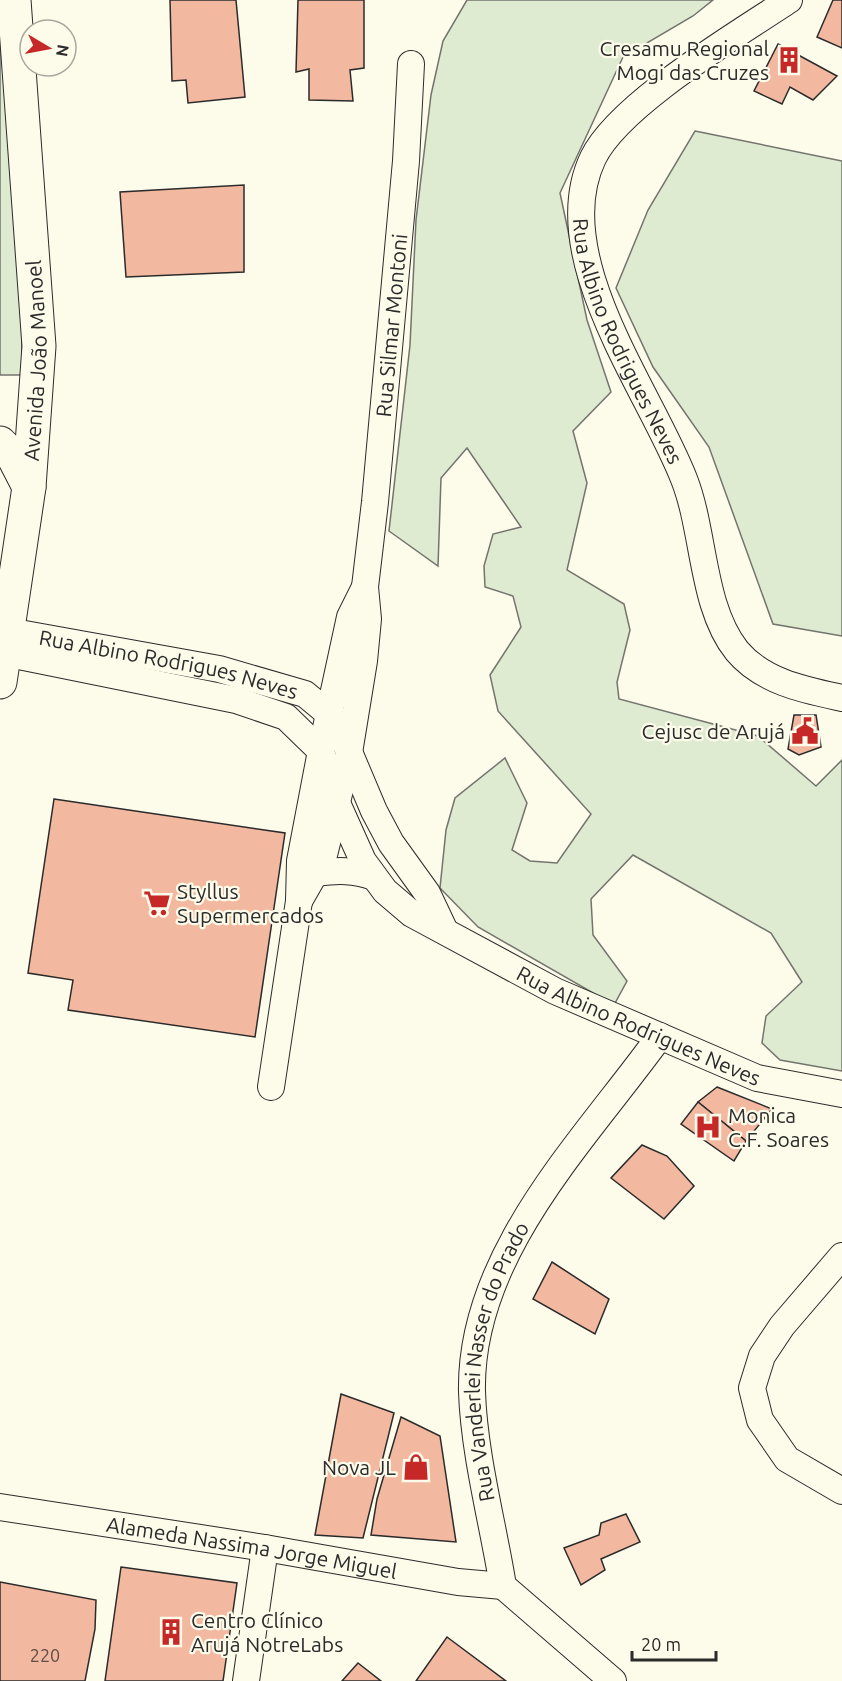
<svg xmlns="http://www.w3.org/2000/svg" width="842" height="1681" viewBox="0 0 842 1681" font-family="Ubuntu,sans-serif">
  <style>
    .green { fill: #deebd1; stroke: #74746e; stroke-width: 1.5 }
    .building { fill: #f2b8a0; stroke: #2b2b2b; stroke-width: 1.5 }
    .lines { fill: none; stroke-linecap: round; stroke-linejoin: round }
    .minor-casing { stroke: #2b2b2b; stroke-width: 28 }
    .primary-casing { stroke: #2b2b2b; stroke-width: 35 }
    .minor { stroke: #fdfbea; stroke-width: 26 }
    .primary { stroke: #fdfbea; stroke-width: 33 }
    .labels { text-anchor: middle; dominant-baseline: central; stroke-width: 4.5; stroke-linejoin: round; paint-order: stroke }
    .number-label { font-size: 18px; fill: #5d4e48 }
    .poi-label { font-size: 21px; fill: #2b2b2b; stroke: #fdfbea; text-anchor: end }
    .street-label { font-size: 21px; fill: #2b2b2b; stroke: #fdfbea }
  </style>
  <rect width="100%" height="100%" fill="#fdfbea"/>
  <!-- green -->
  <g class="green">
    <path d="M0,0L21,250L22,375H0Z"/>
    <path d="M467,0H713L693,16L623,57L560,193L587,320L611,392L573,431L587,483L567,570L624,604L630,630L617,682L619,699L758,736L816,786L842,760V1071L780,1060L762,1043L766,1016L802,982L771,933L633,855L591,899L593,935L627,981L614,1005L478,927L440,888L446,830L455,798L505,758L527,803L512,850L530,861L557,863L591,814L498,711L490,675L521,627L513,596L485,587L484,566L493,534L521,527L467,448L441,478L438,566L389,531L410,345L416,220L431,95L443,41Z"/>
    <path d="M695,131L842,161V636L773,624L709,447L653,367L616,288L648,210Z"/>
  </g>
  <!-- building -->
  <g class="building">
    <path d="M170,0H236L245,97L188,103L186,80L172,81Z"/>
    <path d="M298,0H364V68L350,70L353,101L309,100V69L296,72Z"/>
    <path d="M833,0H842V48L817,37Z"/>
    <path d="M778,44L837,76L813,100L790,87L782,104L754,91Z"/>
    <path d="M244,185V272L126,277L120,192Z"/>
    <path d="M794,715H816L821,747L799,755L788,749Z"/>
    <path d="M54,799L285,833L255,1037L68,1010L73,980L28,973Z"/>
    <path d="M717,1087L772,1109L746,1141L698,1102Z"/>
    <path d="M698,1102L746,1141L734,1161L681,1124Z"/>
    <path d="M642,1145L667,1156L694,1186L664,1219L611,1178Z"/>
    <path d="M552,1262L609,1299L595,1334L533,1299Z"/>
    <path d="M341,1394L394,1413L363,1538L315,1535Z"/>
    <path d="M401,1417L440,1436L456,1542L371,1535L377,1499Z"/>
    <path d="M626,1514L640,1542L601,1559L605,1570L581,1585L564,1548L599,1535L601,1523Z"/>
    <path d="M121,1567L237,1583L223,1681H105Z"/>
    <path d="M0,1582L96,1600L95,1629L85,1681H0Z"/>
    <path d="M447,1637L506,1681H416Z"/>
    <path d="M358,1663L381,1681H342Z"/>
  </g>
  <g class="lines">
    <defs>
      <g id="minor">
        <path id="s1" d="M789,0C737,35 619,104 593,158C546,256 650,391 684,479C705,532 701,606 737,651C763,682 805,690 842,698"/>
        <path id="s2" d="M8,631L219,669L305,694L328,713L344,740L374,811L391,843L427,893L444,929"/>
        <path id="s3" d="M4,653L236,700L286,717L321,751L337,803L363,861L385,891L412,914L555,991L757,1078L842,1094"/>
        <path d="M317,873C338,870 354,870 374,877"/>
        <path id="s4" d="M299,901L323,859L349,753L364,661L368,619L365,587L375,502L406,161L411,64"/>
        <path d="M271,1087L299,901L300,861L321,751L350,617L365,587"/>
        <path d="M842,1256L782,1326L762,1356L752,1388L760,1420L787,1459L842,1491"/>
        <path id="s5" d="M0,1507L265,1548L458,1582L503,1586"/>
        <path d="M246,1681L265,1548"/>
        <path id="s6" d="M613,1681L503,1586C493,1524 474,1454 472,1392C469,1254 585,1140 660,1036"/>
      </g>
      <g id="primary">
        <path d="M0,443L13,456L29,487"/>
        <path id="s7" d="M0,682L29,487L39,346L14,0"/>
      </g>
    </defs>
    <!-- minor casing -->
    <use href="#minor" class="minor-casing"/>
    <!-- primary casing -->
    <use href="#primary" class="primary-casing"/>
    <!-- minor -->
    <use href="#minor" class="minor"/>
    <!-- primary -->
    <use href="#primary" class="primary"/>
  </g>
  <!-- icons -->
  <defs>
    <symbol id="building-bare" viewBox="-9 -9 18 18"><path d="M-4-6H4V6H1V3H-1V6H-4ZM-2.5-4.3h1.7v1.8h-1.7ZM.8-4.3h1.7v1.8H.8ZM-2.5-1h1.7V.8h-1.7ZM.8-1h1.7V.8H.8Z" fill="#c62828" stroke="#fdfbea" stroke-width="2.5" paint-order="stroke"/></symbol>
    <symbol id="civic-bare" viewBox="-9 -9 18 18"><path d="M-.6-6.5H3V-4.5H.6V-3L4-1V1h2V6H-6V1h2V-1L-.6-3ZM-1.2 2.5V6h2.4V2.5Z" fill="#c62828" stroke="#fdfbea" stroke-width="2.5" paint-order="stroke"/></symbol>
    <symbol id="supermarket-bare" viewBox="-9 -9 18 18"><path d="M-6-5.5h2.5l.6 2H6L4.5 2H-2.5L-4.4-4H-6ZM-1.5 3.2a1.3 1.3 0 1 0 .1 0ZM3 3.2a1.3 1.3 0 1 0 .1 0Z" fill="#c62828" stroke="#fdfbea" stroke-width="2.5" paint-order="stroke"/></symbol>
    <symbol id="hospital-bare" viewBox="-9 -9 18 18"><path d="M-5-5h3v3.5h4V-5h3V5h-3V1.5h-4V5h-3Z" fill="#c62828" stroke="#fdfbea" stroke-width="2.5" paint-order="stroke"/></symbol>
    <symbol id="shop-bare" viewBox="-9 -9 18 18"><path d="M-5-2.5h2.3a2.7 3.5 0 0 1 5.4 0H5L5.5 6h-11ZM-1.5-2.5h3a1.5 2.3 0 0 0-3 0Z" fill="#c62828" stroke="#fdfbea" stroke-width="2.5" paint-order="stroke"/></symbol>
  </defs>
  <g fill-rule="evenodd">
    <use href="#building-bare" x="770" y="41" width="38" height="38"/>
    <use href="#civic-bare" x="786" y="712" width="38" height="38"/>
    <use href="#supermarket-bare" x="138" y="884" width="38" height="38"/>
    <use href="#hospital-bare" x="689" y="1108" width="38" height="38"/>
    <use href="#shop-bare" x="397" y="1448" width="38" height="38"/>
    <use href="#building-bare" x="152" y="1613" width="38" height="38"/>
  </g>
  <g class="labels">
    <!-- number labels -->
    <g class="number-label">
      <text x="45" y="1655">220</text>
    </g>
    <!-- poi labels -->
    <g class="poi-label">
      <text x="769" y="48">Cresamu Regional<tspan x="769" dy="24">Mogi das Cruzes</tspan></text>
      <text x="785" y="731">Cejusc de Arujá</text>
      <text x="177" y="891" text-anchor="start">Styllus<tspan x="177" dy="24">Supermercados</tspan></text>
      <text x="728" y="1115" text-anchor="start">Monica<tspan x="728" dy="24">C.F. Soares</tspan></text>
      <text x="396" y="1467">Nova JL</text>
      <text x="191" y="1620" text-anchor="start">Centro Clínico<tspan x="191" dy="24">Arujá NotreLabs</tspan></text>
    </g>
    <!-- street labels -->
    <g class="street-label">
      <text stroke="none"><textPath href="#s4" startOffset="588">Rua Silmar Montoni</textPath></text>
      <text stroke="none"><textPath href="#s1" startOffset="448">Rua Albino Rodrigues Neves</textPath></text>
      <text stroke="none"><textPath href="#s7" startOffset="324">Avenida João Manoel</textPath></text>
      <text stroke="none"><textPath href="#s2" startOffset="164">Rua Albino Rodrigues Neves</textPath></text>
      <text stroke="none"><textPath href="#s3" startOffset="782">Rua Albino Rodrigues Neves</textPath></text>
      <text stroke="none"><textPath href="#s6" startOffset="376">Rua Vanderlei Nasser do Prado</textPath></text>
      <text stroke="none"><textPath href="#s5" startOffset="255">Alameda Nassima Jorge Miguel</textPath></text>
    </g>
  </g>
  <!-- north arrow -->
  <g transform="translate(48 48) rotate(100)"><circle r="28" fill="#fdfbea" stroke="#a9a89e" stroke-width="1.5"/>
  <path d="M0-4.5L10 22L0 15L-10 22Z" fill="#c62828"/>
  <text y="-9" font-size="16" font-weight="bold" text-anchor="middle" fill="#2b2b2b">N</text>
  </g>
  <!-- scale -->
  <path d="M632 1651v9h84v-9" fill="none" stroke="#2b2b2b" stroke-width="3"/>
  <text x="641" y="1651" font-size="18" fill="#2b2b2b" stroke="#fdfbea" stroke-width="4.5" paint-order="stroke">20 m</text>
</svg>
